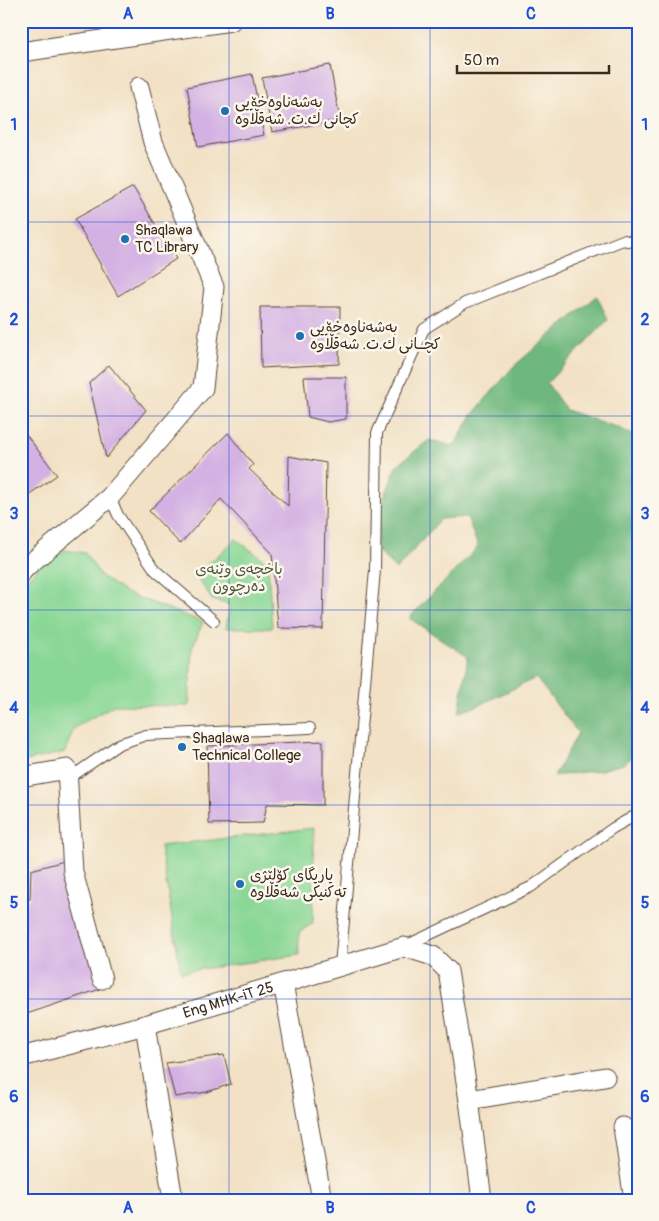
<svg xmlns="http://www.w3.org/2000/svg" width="659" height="1221" viewBox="0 0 659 1221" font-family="Pangolin,'Playpen Sans Arabic',sans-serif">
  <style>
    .green { fill: #89d795; stroke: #62805a }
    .forest { fill: #6eb87e; stroke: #54714e }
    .building { fill: #d4b1e3 }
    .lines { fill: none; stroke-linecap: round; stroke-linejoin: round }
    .lane-casing { stroke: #564537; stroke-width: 12 }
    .street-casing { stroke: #564537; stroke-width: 21 }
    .lane { stroke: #fff; stroke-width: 10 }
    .street { stroke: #fff; stroke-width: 19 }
    .grid { fill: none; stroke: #1d4ed8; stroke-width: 1; stroke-opacity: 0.55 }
    .poi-dot { fill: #1f6fb2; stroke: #fbf7ec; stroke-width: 2 }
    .labels { text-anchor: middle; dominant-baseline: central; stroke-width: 5; stroke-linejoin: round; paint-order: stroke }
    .poi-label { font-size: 15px; fill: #3b2a1e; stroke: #fbf7ec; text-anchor: start }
    .park-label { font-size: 15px; fill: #4e553c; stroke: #fbf7ec }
    .street-label { font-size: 15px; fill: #3b2a1e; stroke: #fbf7ec }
    .neatline { fill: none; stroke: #1d4ed8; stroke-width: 2 }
    .grid-label { font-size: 16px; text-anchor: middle; font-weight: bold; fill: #1d4ed8 }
  </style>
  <rect width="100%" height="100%" fill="#fbf7ec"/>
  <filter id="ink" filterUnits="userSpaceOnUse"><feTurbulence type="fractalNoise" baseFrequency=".02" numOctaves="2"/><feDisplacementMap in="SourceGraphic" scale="10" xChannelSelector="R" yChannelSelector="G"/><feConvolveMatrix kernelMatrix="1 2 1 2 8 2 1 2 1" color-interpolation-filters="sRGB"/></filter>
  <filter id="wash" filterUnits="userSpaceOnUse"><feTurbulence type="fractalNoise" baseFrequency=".0096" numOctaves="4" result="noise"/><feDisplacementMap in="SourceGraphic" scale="20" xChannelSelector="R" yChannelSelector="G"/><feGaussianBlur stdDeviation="1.12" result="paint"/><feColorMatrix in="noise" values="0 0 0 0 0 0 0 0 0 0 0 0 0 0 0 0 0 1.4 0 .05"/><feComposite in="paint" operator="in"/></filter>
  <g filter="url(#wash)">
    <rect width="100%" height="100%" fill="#f2e1c5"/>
    <!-- green -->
    <g class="green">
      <path d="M236,539L268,563L272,628H226L230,605L212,600L196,575Z"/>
      <path d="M58,549L85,553L101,576L126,593L203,622L192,648L189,706L114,705L74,728L65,752L21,762V584Z"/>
      <path d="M314,828L313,923L299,932V955L181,972L160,846Z"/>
    </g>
    <!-- forest -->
    <path class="forest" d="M597,296L608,320L547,383L566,410L622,429L638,438V753L623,764L601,770L554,776L578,733L536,678L475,707L459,712L468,657L409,618L478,547L467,517L441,519L396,570L376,549L381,507L396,466L429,440L454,446L472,415L514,366Z"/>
    <g id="blocks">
      <!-- building -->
      <g class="building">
        <path d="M330,65L340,120L272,132L262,78Z"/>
        <path d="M252,74L264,135L198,147L187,87Z"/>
        <path d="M133,187L176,259L118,296L75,219Z"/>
        <path d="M260,307H340L339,364L261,368Z"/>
        <path d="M109,365L146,410L106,458L89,383Z"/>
        <path d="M304,377H346V419L328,422L308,417Z"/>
        <path d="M21,428L57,475L21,500Z"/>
        <path d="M228,433L253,465L249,469L288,506L289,456L326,463L323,629L278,628L272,553L221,499L180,544L149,511Z"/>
        <path d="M323,741V805L267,804L263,823L209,824L207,746Z"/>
        <path d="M68,860L100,989L21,1016V901L30,899L31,870Z"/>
        <path d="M224,1055L231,1084L207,1092L175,1097L166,1063Z"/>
      </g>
    </g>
  </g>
  <g filter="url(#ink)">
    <use href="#blocks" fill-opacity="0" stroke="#564537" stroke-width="1"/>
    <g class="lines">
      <defs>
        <g id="lane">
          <path d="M110,497L118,515L155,570L214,621"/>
          <path d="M68,779L119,744L146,735L310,728"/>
          <path d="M405,946L531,887L613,828L638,814"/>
          <path d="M340,966L375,570L377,433L424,329L465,303L623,240L638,243"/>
        </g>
        <g id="street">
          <path d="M21,52L231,21"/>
          <path d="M21,573L26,567L110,497L203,388L214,287L153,142L139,87"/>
          <path d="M21,777L67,769L73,872L102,979"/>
          <path d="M283,983L322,1200"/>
          <path d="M145,1025L173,1200"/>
          <path id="s1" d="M21,1057L145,1025L404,947L433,956L448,971L469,1100L482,1200"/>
          <path d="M469,1100L605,1077"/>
          <path d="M623,1127L634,1200"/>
        </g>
      </defs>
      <!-- lane casing -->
      <use href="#lane" class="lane-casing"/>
      <!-- street casing -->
      <use href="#street" class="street-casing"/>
      <!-- lane -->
      <use href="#lane" class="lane"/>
      <!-- street -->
      <use href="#street" class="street"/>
    </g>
  </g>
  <!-- grid -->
  <path class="grid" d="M229,21V1200M430,21V1200M21,222H638M21,416H638M21,610H638M21,805H638M21,999H638"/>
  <!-- markers -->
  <g class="poi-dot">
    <circle cx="225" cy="111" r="5"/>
    <circle cx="125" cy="239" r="5"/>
    <circle cx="300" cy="336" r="5"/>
    <circle cx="182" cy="747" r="5"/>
    <circle cx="240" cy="884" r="5"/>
  </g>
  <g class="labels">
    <!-- poi labels -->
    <g class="poi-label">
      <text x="235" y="102">بەشەناوەخۆیی<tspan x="235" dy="17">کچانی ك.ت. شەقڵاوە</tspan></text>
      <text x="135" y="230">Shaqlawa<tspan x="135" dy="17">TC Library</tspan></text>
      <text x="310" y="327">بەشەناوەخۆیی<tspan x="310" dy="17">کچــانی ك.ت. شەقڵاوە</tspan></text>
      <text x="192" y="738">Shaqlawa<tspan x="192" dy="17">Technical College</tspan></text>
      <text x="250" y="875">یاریگای کۆلێژی<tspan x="250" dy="17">تەکنیکی شەقڵاوە</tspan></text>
    </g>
    <!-- park labels -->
    <g class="park-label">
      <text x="239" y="569">باخچەی وێنەی<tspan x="239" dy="17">دەرچوون</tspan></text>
    </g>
    <!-- street labels -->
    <g class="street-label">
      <text stroke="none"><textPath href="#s1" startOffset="215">Eng MHK-iT 25</textPath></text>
    </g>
  </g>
  <!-- margin -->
  <rect width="659" height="1221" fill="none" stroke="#fbf7ec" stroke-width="55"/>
  <!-- scale -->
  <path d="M457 65v8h152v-8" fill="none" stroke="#3b2a1e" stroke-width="2.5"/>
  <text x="464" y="65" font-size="15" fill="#3b2a1e" stroke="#fbf7ec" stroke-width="4" paint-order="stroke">50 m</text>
  <rect x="28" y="28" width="604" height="1166" class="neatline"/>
  <g class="grid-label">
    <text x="128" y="19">A</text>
    <text x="330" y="19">B</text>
    <text x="531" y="19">C</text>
    <text x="14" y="130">1</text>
    <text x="645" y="130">1</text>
    <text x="14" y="325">2</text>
    <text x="645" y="325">2</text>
    <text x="14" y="519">3</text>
    <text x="645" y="519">3</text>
    <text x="14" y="713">4</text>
    <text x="645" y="713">4</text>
    <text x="14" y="908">5</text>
    <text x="645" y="908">5</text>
    <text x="14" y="1102">6</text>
    <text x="645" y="1102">6</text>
    <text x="128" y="1213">A</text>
    <text x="330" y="1213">B</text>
    <text x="531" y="1213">C</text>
  </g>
</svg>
